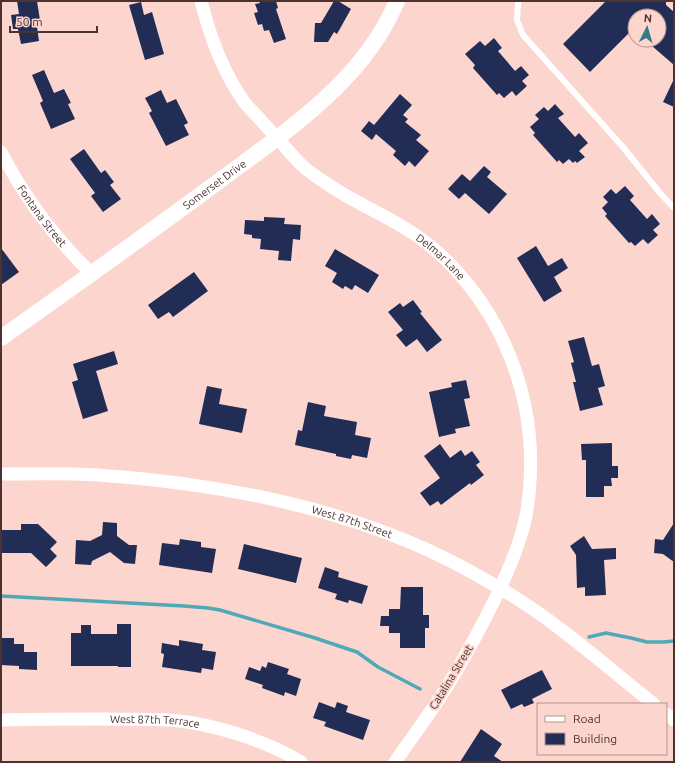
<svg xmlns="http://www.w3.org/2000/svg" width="675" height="763" viewBox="0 0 675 763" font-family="Ubuntu,sans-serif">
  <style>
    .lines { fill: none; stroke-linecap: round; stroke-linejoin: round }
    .stream { stroke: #51a9b8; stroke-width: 3.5 }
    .building { fill: #222d56 }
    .service { stroke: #fff; stroke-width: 6 }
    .minor { stroke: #fff; stroke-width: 13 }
    .tertiary { stroke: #fff; stroke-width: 16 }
    .labels { text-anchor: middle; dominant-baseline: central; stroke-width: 4; stroke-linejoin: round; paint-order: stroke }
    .street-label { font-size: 11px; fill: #4c332f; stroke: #fcd5ce }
  </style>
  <rect width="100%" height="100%" fill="#fcd5ce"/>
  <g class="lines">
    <!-- stream -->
    <g class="stream">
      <path d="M1,596L184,606L208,608L220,610L315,638L357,652L378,667L420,689"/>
      <path d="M589,637L606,633L631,638L647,642H664L674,641"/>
    </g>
  </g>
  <!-- building -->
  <g class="building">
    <path d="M17,1H37L40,20H36L39,41L21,44L18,29H13L11,15L19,14Z"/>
    <path d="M259,1H276L278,8L276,9L286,39L274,43L269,30L264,31L262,24L258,25L254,13L258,12L255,4L260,3Z"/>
    <path d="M334,1H338L351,9L337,34L334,32L328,42H314L315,23H321Z"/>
    <path d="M606,1H666V5L674,12V65L645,40H659V16H635V31H631L590,72L563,44Z"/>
    <path d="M141,2L144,15L152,12L164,54L145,60L129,5Z"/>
    <path d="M494,38L502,48L498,51L515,71L521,66L529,75L522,81L527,86L516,96L512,91L504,98L499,93L497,95L473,68L475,65L465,54L480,41L485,46Z"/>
    <path d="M44,70L54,93L64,89L71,103L68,104L75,119L51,129L40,103L43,101L32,75Z"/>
    <path d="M674,79V107L663,102Z"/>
    <path d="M161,90L167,103L176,99L188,123L184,125L189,135L166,146L149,113L152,111L145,98Z"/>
    <path d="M400,94L412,105L403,115L408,119L405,122L421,135L416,140L429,151L415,167L409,161L405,166L393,155L396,151L376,134L372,140L361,131L369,121L374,125Z"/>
    <path d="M555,104L564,114L558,118L575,137L579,133L588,143L579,151L585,157L577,163L575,161L573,163L569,159L563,164L559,160L557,162L533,135L535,133L530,127L539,119L535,115L544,107L548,111Z"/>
    <path d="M84,149L101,173L105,170L114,182L110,185L121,199L103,212L91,196L95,193L70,159Z"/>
    <path d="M484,166L491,172L487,177L507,194L489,214L465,193L459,199L448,189L462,174L470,181Z"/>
    <path d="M625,186L634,196L630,200L647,219L652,214L660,224L653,230L658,235L648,244L643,239L635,246L631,242L629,243L605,216L607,214L602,208L608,202L603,197L611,189L616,194Z"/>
    <path d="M264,217L285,218L284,224L301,225L300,240L293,239L291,261L278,260L279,251L260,249L261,239L252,238V235L244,234L245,220L264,221Z"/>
    <path d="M536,246L548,266L562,258L568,268L554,277L562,291L544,302L517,258Z"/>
    <path d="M1,248L19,272L1,285Z"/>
    <path d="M335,249L379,275L368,293L355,285L352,290L345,286L343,289L332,282L337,273L325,266Z"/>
    <path d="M194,272L208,291L173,317L169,312L158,319L148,305Z"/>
    <path d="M413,300L422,312L420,313L442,340L427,352L417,339L406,347L396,335L403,330L388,312L400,303L403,307Z"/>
    <path d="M584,337L592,366L599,364L605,386L598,388L603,405L580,411L573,382H576L571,363L574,362L568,341Z"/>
    <path d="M114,351L118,364L96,371L108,411L83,419L72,382L78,380L73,364Z"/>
    <path d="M466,380L470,398L464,399L470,426L455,429L456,433L439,437L429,392L452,387L451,383Z"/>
    <path d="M207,386L222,389L219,404L247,409L242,433L199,424Z"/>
    <path d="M308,402L326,406L324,416L357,422L355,435L371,438L367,458L352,455L351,459L336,456V454L295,445L298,430L302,431Z"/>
    <path d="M612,443V466H618V478H611L612,486H604V497H586V460H582L581,444Z"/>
    <path d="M440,444L450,458L461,450L465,456L472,451L480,462L476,465L484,475L471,485L470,483L441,505L438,501L430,506L420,493L440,478L424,456Z"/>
    <path d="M103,522L117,523V536L129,545H137L135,564L124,563L110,552L92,561L91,565L75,564L76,540L90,541L102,535Z"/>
    <path d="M674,523V562L663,554L654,553L655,539L663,540Z"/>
    <path d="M21,524H38L57,542L50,549L57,556L46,567L31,553H1V530H21Z"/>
    <path d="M584,536L592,549L616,548V559L604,560L606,595L585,596V587L577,588L576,555L570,546Z"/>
    <path d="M180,539L201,542V547L216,549L212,573L159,565L162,543L179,545Z"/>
    <path d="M244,544L302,558L296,583L238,569Z"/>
    <path d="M325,567L339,572L338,577L368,586L362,604L349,600L348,603L335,599L337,594L318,588Z"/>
    <path d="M401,587H423V615H429V628H425V648H400V633H389V626H380L381,616H389V609H400Z"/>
    <path d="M117,624H131V667H118V666H71V633H81V625H91V634H117Z"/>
    <path d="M1,638H14V644H24V652H37V670L19,669V666L1,665Z"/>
    <path d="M179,640L203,644L202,650L216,652L213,670L202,668L201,673L162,667L164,654L161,653L162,643L179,646Z"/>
    <path d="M268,662L289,669L287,674L301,679L296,696L285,692L284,696L262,688L263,685L245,679L249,667L260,671L262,666L266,668Z"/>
    <path d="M542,670L552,689L532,699L534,703L524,707L522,704L511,709L501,690Z"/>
    <path d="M319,702L335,708L337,702L348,706L346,712L370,720L363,740L324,726L326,722L313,718Z"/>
    <path d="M481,729L502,744L494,756L503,762H460Z"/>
  </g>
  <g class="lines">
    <!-- service -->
    <path class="service" d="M519,1L518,3L517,20L523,35L622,146L660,193L674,208"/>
    <!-- minor -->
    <g class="minor">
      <path id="s1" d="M201,1C210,37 223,73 245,103C249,108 253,112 258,117C265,125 272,133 280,141C288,150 296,160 305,168C313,175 323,181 332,187C359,205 390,217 417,236C455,262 488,305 506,347C530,401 536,458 526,516C520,545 508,572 495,599C479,631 462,663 443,693C428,716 411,739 395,762"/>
      <path id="s2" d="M1,152C24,197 55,238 91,273"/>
      <path id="s3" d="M1,474C33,474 65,473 98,475C226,484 362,510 475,574C504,590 533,608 559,628C591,652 622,679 654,704"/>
      <path d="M666,714L674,720"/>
      <path id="s4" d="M1,720C33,719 66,719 98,719C123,719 147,719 171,720C214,724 265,740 301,762"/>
    </g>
    <!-- tertiary -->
    <path class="tertiary" id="s5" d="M1,338C73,287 145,236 215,184C283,133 363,83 397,1"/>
  </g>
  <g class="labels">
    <!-- street labels -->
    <g class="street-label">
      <text stroke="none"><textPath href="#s5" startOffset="263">Somerset Drive</textPath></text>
      <text stroke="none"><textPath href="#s2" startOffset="76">Fontana Street</textPath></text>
      <text stroke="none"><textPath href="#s1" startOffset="363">Delmar Lane</textPath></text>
      <text stroke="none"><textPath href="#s3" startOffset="356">West 87th Street</textPath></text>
      <text transform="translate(451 677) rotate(-59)">Catalina Street</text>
      <text stroke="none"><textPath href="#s4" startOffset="154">West 87th Terrace</textPath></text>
    </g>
  </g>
  <!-- border -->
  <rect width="675" height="763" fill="none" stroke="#4c332f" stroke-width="4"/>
  <!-- legend -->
  <rect x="537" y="703" width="130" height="52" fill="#fcd5ce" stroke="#b6948e"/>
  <rect x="545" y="716" width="20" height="6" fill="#ffffff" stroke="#b6948e"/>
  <text x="573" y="723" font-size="12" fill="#4c332f">Road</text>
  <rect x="545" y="733" width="20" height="12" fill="#222d56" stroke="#b6948e"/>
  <text x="573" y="743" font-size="12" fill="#4c332f">Building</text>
  <!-- north arrow -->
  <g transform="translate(647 28) rotate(5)"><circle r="19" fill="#fcd5ce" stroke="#b6948e"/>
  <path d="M0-3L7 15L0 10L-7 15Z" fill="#357b87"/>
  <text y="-6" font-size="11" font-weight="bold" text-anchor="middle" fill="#4c332f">N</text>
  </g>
  <!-- scale -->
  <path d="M10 26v6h87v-6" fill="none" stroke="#4c332f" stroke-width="2"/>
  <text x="16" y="26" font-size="12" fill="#4c332f" stroke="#fcd5ce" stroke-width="3" paint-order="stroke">50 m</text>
</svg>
